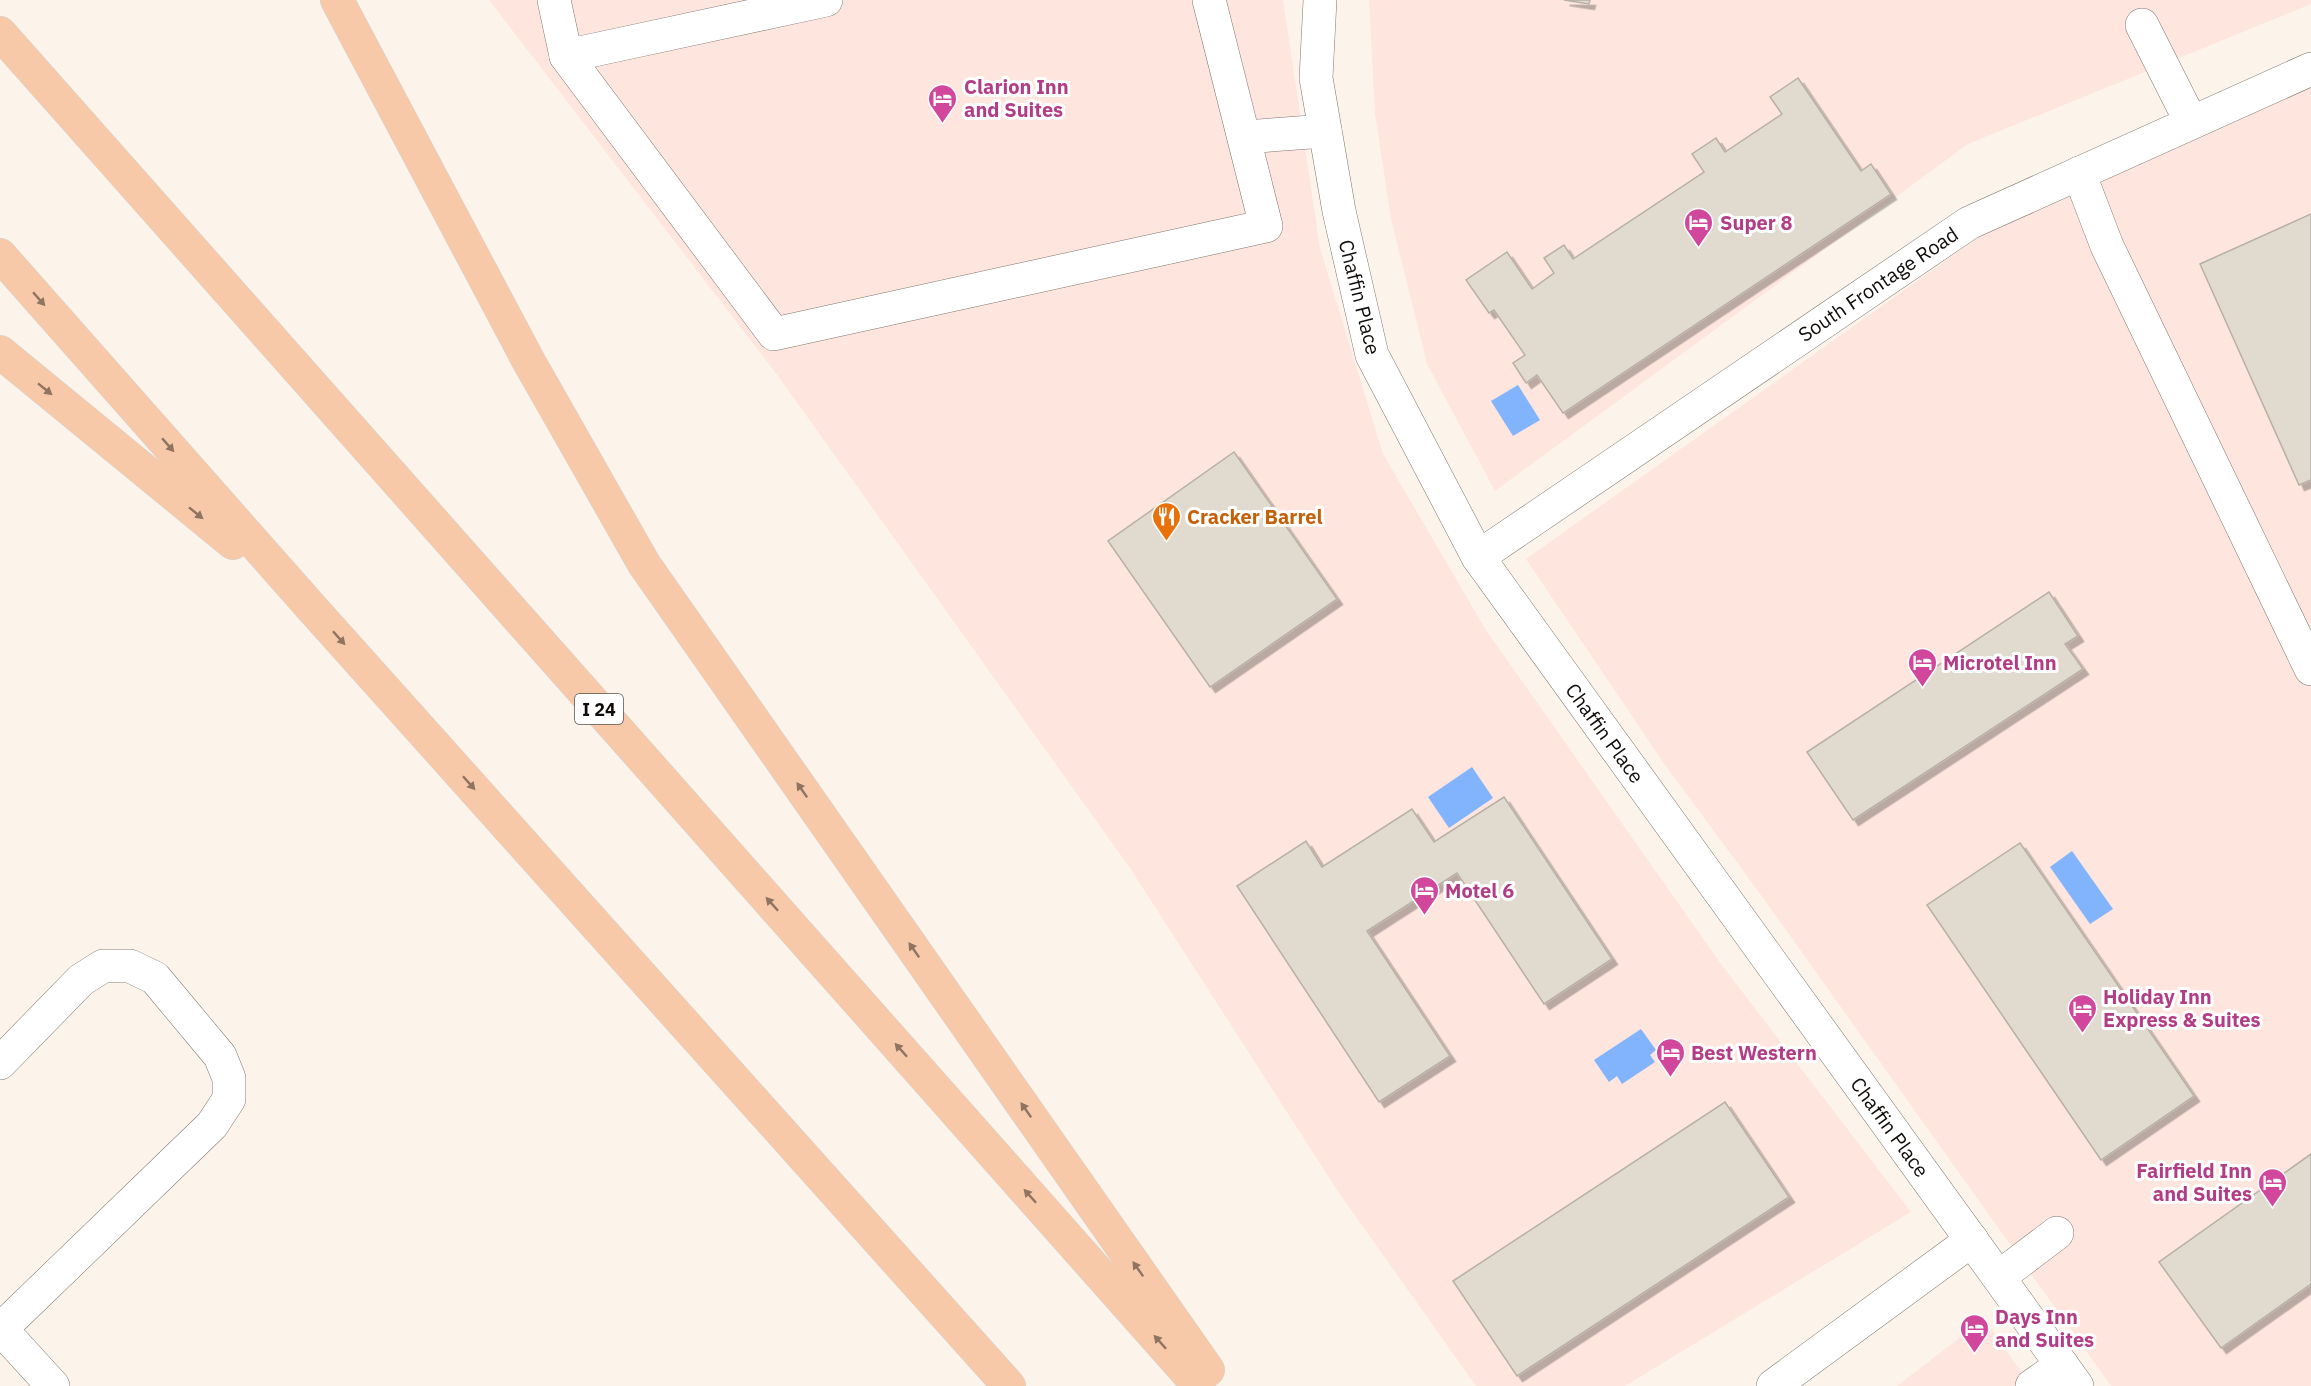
<svg xmlns="http://www.w3.org/2000/svg" width="2311" height="1386" viewBox="0 0 2311 1386" font-family="'IBM Plex Sans',sans-serif">
  <style>
    .commercial { fill: #fee5dd }
    .water { fill: #82b4fe }
    .building { fill: #e1dacf; stroke: #b7b0a6; stroke-width: 1.5; filter: url(#shadow) }
    .lines { fill: none; stroke-linecap: round; stroke-linejoin: round }
    .minor-casing { stroke: #7e776e; stroke-width: 34 }
    .highway-casing { stroke: #d4d3d3; stroke-width: 34 }
    .minor { stroke: #fff; stroke-width: 33 }
    .highway { stroke: #f7c9a9; stroke-width: 33 }
    .oneway { fill: #8e7461 }
    .labels { text-anchor: middle; dominant-baseline: central; stroke-width: 6; stroke-linejoin: round; paint-order: stroke }
    .shield { fill: #fff; stroke: #565452; stroke-width: 1.5 }
    .shield-label { font-size: 18px; font-weight: bold; fill: #0e0b08 }
    .hotel-label { font-size: 20px; font-weight: bold; fill: #b23c85; stroke: #fff; text-anchor: start }
    .street-label { font-size: 20px; fill: #0e0b08; stroke: #fff }
    .food-label { font-size: 20px; font-weight: bold; fill: #c56008; stroke: #fff; text-anchor: start }
  </style>
  <defs>
    <filter id="shadow"><feDropShadow dx="5.5" dy="5.5" stdDeviation="0" flood-color="#0004"/></filter>
  </defs>
  <rect width="100%" height="100%" fill="#fcf4ea"/>
  <!-- commercial -->
  <g class="commercial">
    <path d="M489,0H1283L1320,248L1383,454L1486,630L1721,964L1911,1212L1625,1386H1476L1339,1193L1130,868L778,376Z"/>
    <path d="M1369,0H2311V4L1968,144L1495,491L1427,364L1391,219L1375,114Z"/>
    <path d="M2311,81V1386H2111L1761,895L1665,765L1526,559L2000,222Z"/>
    <path d="M1984,1319L2031,1386H1897Z"/>
  </g>
  <!-- water -->
  <g class="water">
    <path d="M1518,385L1540,420L1513,436L1491,401Z"/>
    <path d="M1472,767L1493,798L1449,828L1428,797Z"/>
    <path d="M2072,851L2113,909L2090,924L2050,867Z"/>
    <path d="M1641,1029L1656,1050L1650,1055L1655,1062L1622,1084L1617,1076L1609,1082L1594,1060Z"/>
  </g>
  <!-- building -->
  <g class="building">
    <path d="M1564,0H1590L1589,4Z"/>
    <path d="M1798,78L1861,171L1871,164L1891,194L1563,413L1537,375L1526,383L1513,363L1525,355L1494,310L1489,313L1466,280L1507,252L1532,289L1554,273L1544,258L1564,245L1573,259L1704,172L1692,154L1716,138L1725,152L1782,114L1770,97Z"/>
    <path d="M2311,214V480L2299,485L2200,264Z"/>
    <path d="M1234,452L1337,599L1210,687L1108,541Z"/>
    <path d="M2049,592L2078,636L2065,644L2083,669L1853,820L1807,752Z"/>
    <path d="M1504,797L1612,959L1544,1004L1457,873L1367,931L1450,1056L1379,1102L1237,886L1306,841L1322,867L1412,809L1434,842Z"/>
    <path d="M2020,843L2194,1096L2101,1160L1927,905Z"/>
    <path d="M1725,1102L1789,1197L1517,1376L1453,1281Z"/>
    <path d="M2311,1154V1284L2221,1348L2159,1262Z"/>
  </g>
  <g class="lines">
    <defs>
      <g id="minor">
        <path d="M554,0L566,56L826,0"/>
        <path d="M1320,0L1316,78L1339,211L1372,355L1478,557L2077,1386"/>
        <path d="M2142,25L2191,122"/>
        <path d="M566,56L774,334L1266,226L1209,0"/>
        <path d="M1244,137L1325,131"/>
        <path d="M2079,173L2107,246L2311,669"/>
        <path d="M1478,557L1969,223L2311,69"/>
        <path d="M0,1063L81,980L103,966H130L155,978L220,1056L229,1078V1099L212,1125L1,1329"/>
        <path d="M1999,1277L2057,1233"/>
        <path d="M0,1328L53,1386"/>
        <path d="M1773,1386L1972,1240"/>
        <path d="M2032,1386L2062,1365"/>
      </g>
      <g id="highway">
        <path d="M337,0L528,360L644,564L1208,1370"/>
        <path d="M0,33L1199,1386"/>
        <path d="M0,255L310,606L1009,1386"/>
        <path d="M0,352L233,543"/>
      </g>
    </defs>
    <!-- minor casing -->
    <use href="#minor" class="minor-casing"/>
    <!-- highway casing -->
    <use href="#highway" class="highway-casing"/>
    <!-- minor -->
    <use href="#minor" class="minor"/>
    <!-- highway -->
    <use href="#highway" class="highway"/>
  </g>
  <!-- one-way arrows -->
  <defs><path id="oneway-solid" d="M-6-.8H1V-3.2L6.5 0L1 3.2V.8H-6Z" transform="scale(1.5)"/></defs>
  <g class="oneway">
    <use href="#oneway-solid" transform="translate(39 299) rotate(49)"/>
    <use href="#oneway-solid" transform="translate(45 389) rotate(39)"/>
    <use href="#oneway-solid" transform="translate(168 445) rotate(49)"/>
    <use href="#oneway-solid" transform="translate(196 513) rotate(39)"/>
    <use href="#oneway-solid" transform="translate(339 638) rotate(48)"/>
    <use href="#oneway-solid" transform="translate(469 783) rotate(48)"/>
    <use href="#oneway-solid" transform="translate(802 790) rotate(-125)"/>
    <use href="#oneway-solid" transform="translate(772 904) rotate(-132)"/>
    <use href="#oneway-solid" transform="translate(914 950) rotate(-125)"/>
    <use href="#oneway-solid" transform="translate(901 1050) rotate(-132)"/>
    <use href="#oneway-solid" transform="translate(1026 1110) rotate(-125)"/>
    <use href="#oneway-solid" transform="translate(1030 1196) rotate(-132)"/>
    <use href="#oneway-solid" transform="translate(1138 1269) rotate(-125)"/>
    <use href="#oneway-solid" transform="translate(1160 1342) rotate(-132)"/>
  </g>
  <!-- icons -->
  <defs>
    <symbol id="hotel-pin" viewBox="-11 -11 22 30"><path d="M0 17L-7.5 6A9.5 9.5 0 1 1 7.5 6Z" fill="#d1479c" stroke="#fff"/><path d="M-6-4.5h1.5V1H6V5H4.5V3h-9V5H-6ZM-4 0a1.8 1.8 0 1 1 3.6 0ZM.5 0V-2.5h3Q6-2.5 6 0Z" fill="#fff"/></symbol>
    <symbol id="restaurant-pin" viewBox="-11 -11 22 30"><path d="M0 17L-7.5 6A9.5 9.5 0 1 1 7.5 6Z" fill="#e8710a" stroke="#fff"/><path d="M-5-6h1v4h1v-4h1v4h1v-4h1v5L-1.5 .5V6h-2V.5L-5-1ZM5-6V6H3V1.5H1.5Q1.5-4 5-6Z" fill="#fff"/></symbol>
  </defs>
  <g fill-rule="evenodd">
    <use href="#hotel-pin" x="926" y="82" width="33" height="45"/>
    <use href="#hotel-pin" x="1682" y="206" width="33" height="45"/>
    <use href="#restaurant-pin" x="1150" y="500" width="33" height="45"/>
    <use href="#hotel-pin" x="1906" y="646" width="33" height="45"/>
    <use href="#hotel-pin" x="1408" y="874" width="33" height="45"/>
    <use href="#hotel-pin" x="2066" y="992" width="33" height="45"/>
    <use href="#hotel-pin" x="1654" y="1036" width="33" height="45"/>
    <use href="#hotel-pin" x="2256" y="1166" width="33" height="45"/>
    <use href="#hotel-pin" x="1958" y="1312" width="33" height="45"/>
  </g>
  <g class="labels">
    <!-- shield labels -->
    <rect class="shield" x="575" y="694" width="48" height="30" rx="4.5"/>
    <g class="shield-label">
      <text x="599" y="709">I 24</text>
    </g>
    <!-- hotel labels -->
    <g class="hotel-label">
      <text x="964" y="86">Clarion Inn<tspan x="964" dy="23">and Suites</tspan></text>
      <text x="1720" y="222">Super 8</text>
      <text x="1943" y="662">Microtel Inn</text>
      <text x="1445" y="890">Motel 6</text>
      <text x="2103" y="996">Holiday Inn<tspan x="2103" dy="23">Express &amp; Suites</tspan></text>
      <text x="1691" y="1052">Best Western</text>
      <text x="2252" y="1170" text-anchor="end">Fairfield Inn<tspan x="2252" dy="23">and Suites</tspan></text>
      <text x="1995" y="1316">Days Inn<tspan x="1995" dy="23">and Suites</tspan></text>
    </g>
    <!-- street labels -->
    <g class="street-label">
      <text transform="translate(1878 284) rotate(-34)">South Frontage Road</text>
      <text transform="translate(1360 297) rotate(76)">Chaffin Place</text>
      <text transform="translate(1605 733) rotate(54)">Chaffin Place</text>
      <text transform="translate(1890 1127) rotate(54)">Chaffin Place</text>
    </g>
    <!-- food labels -->
    <g class="food-label">
      <text x="1187" y="516">Cracker Barrel</text>
    </g>
  </g>
</svg>
